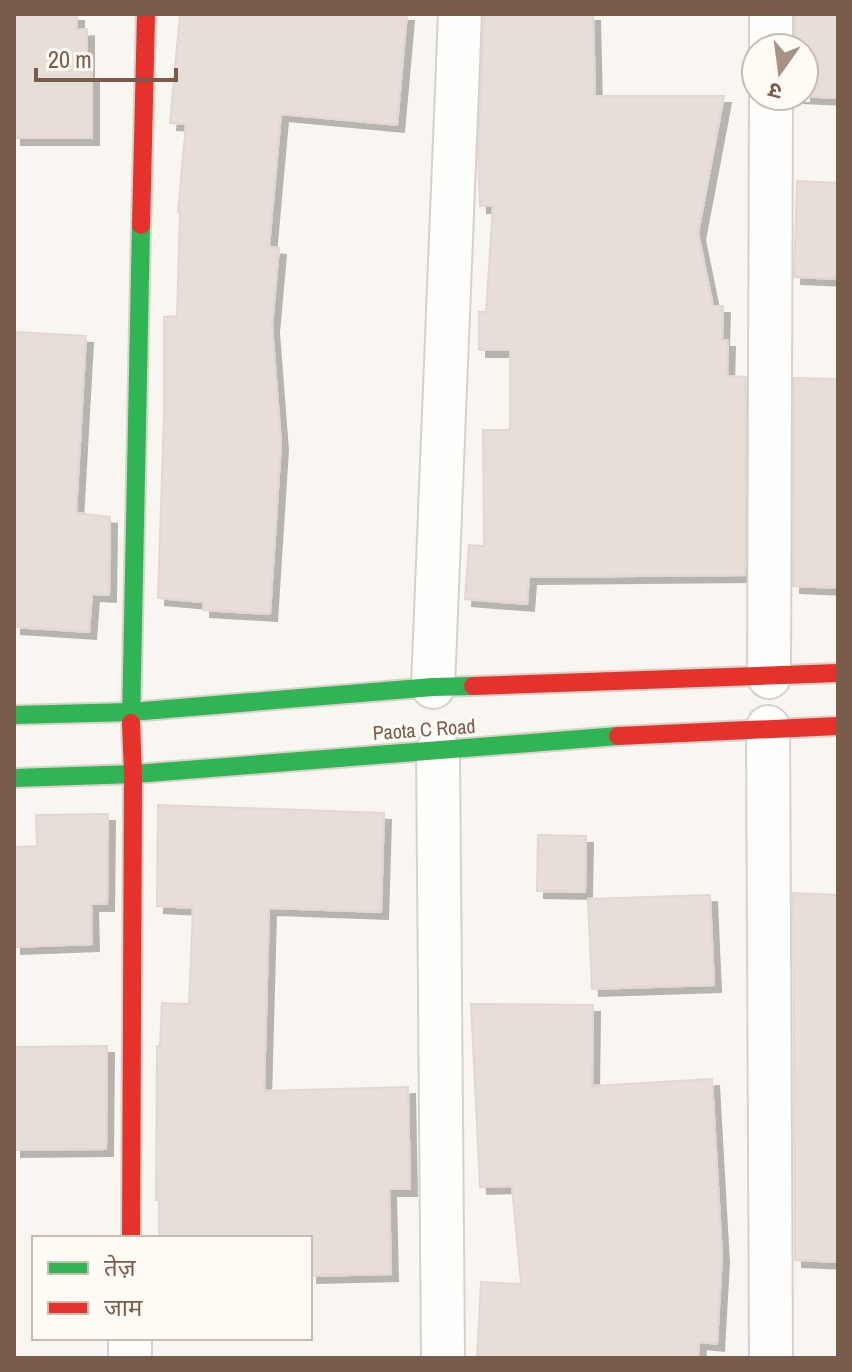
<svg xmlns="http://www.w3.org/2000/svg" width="852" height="1372" viewBox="0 0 852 1372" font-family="'Archivo Narrow','Noto Sans Devanagari',sans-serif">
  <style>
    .building { fill: #e6ded7; stroke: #e2d8d2; stroke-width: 2; filter: url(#shadow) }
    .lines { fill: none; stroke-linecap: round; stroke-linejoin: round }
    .street-casing { stroke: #d7d1cb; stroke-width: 46 }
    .fast-casing { stroke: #d9d2cb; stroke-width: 22 }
    .jam-casing { stroke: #d9d2cb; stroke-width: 22 }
    .street { stroke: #fefefd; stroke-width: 42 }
    .fast { stroke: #30b455; stroke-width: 18 }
    .jam { stroke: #e5322d; stroke-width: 18 }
    .labels { text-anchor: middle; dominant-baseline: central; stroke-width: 6; stroke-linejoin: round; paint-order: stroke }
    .street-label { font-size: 20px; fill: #7a5c4d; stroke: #fffaf3 }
  </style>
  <defs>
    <filter id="shadow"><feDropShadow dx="7" dy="7" stdDeviation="0" flood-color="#0004"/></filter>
  </defs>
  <rect width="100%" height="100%" fill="#f9f5f0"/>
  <!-- building -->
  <g class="building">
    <path d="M14,14H77V30L87,29V73L92,72V138H14Z"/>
    <path d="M180,14H407L397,125L281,114L269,247L279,248L272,326L281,443L270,614L203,610V602L158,598L164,414V317L177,316L180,212H178L186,124L170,123Z"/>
    <path d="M484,14H593L595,96H724L698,233L713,306H723L722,340H728L727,376L746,377L745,575L529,577L527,604L465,599L469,545L484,546L483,430H510V350H479V312H486L493,206H480L478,155Z"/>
    <path d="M795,14H838V98L795,96H804V48H795Z"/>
    <path d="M797,181L838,183V279L794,277Z"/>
    <path d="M16,332L86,336L76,513L110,517L109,595L92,594L89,632L14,627V340H16Z"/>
    <path d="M794,378L838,379V588L793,586Z"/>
    <path d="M158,805L384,813L381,912L269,908L264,1091L408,1087L410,1189H389L391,1274L310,1276V1238H159V1200H156L157,1046H160L162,1003L189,1004L193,908L157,906Z"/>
    <path d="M108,814L107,904H91L92,944L14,947V847L37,846L36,815Z"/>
    <path d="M538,835L586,836L585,892L537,891Z"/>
    <path d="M793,893L838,895V1262L795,1260Z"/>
    <path d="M710,895L714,985L592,989L588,899Z"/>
    <path d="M471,1004L593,1005L592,1086L712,1079L722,1256L717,1344L699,1342L698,1358H477L481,1282L521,1284L512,1186L480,1187Z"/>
    <path d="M107,1046L106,1149L14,1150V1047Z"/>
  </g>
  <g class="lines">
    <defs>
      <g id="street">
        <path d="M771,48V14"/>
        <path d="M769,677L771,96"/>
        <path d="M433,687L460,14"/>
        <path d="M768,727L771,1358"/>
        <path d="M438,750L443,1358"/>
        <path d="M130,1358V1338"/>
      </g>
      <g id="fast">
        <path d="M14,715L131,712L433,687L473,686"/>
        <path d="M131,723L141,225"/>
        <path d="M14,778L135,774L618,736"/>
      </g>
      <g id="jam">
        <path d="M141,225L146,14"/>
        <path d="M473,686L838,673"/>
        <path d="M618,736L838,726"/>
        <path d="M131,1238L133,774L131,723"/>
      </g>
    </defs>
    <!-- street casing -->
    <use href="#street" class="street-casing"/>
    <!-- fast casing -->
    <use href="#fast" class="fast-casing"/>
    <!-- jam casing -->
    <use href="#jam" class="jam-casing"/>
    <!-- street -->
    <use href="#street" class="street"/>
    <!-- fast -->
    <use href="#fast" class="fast"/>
    <!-- jam -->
    <use href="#jam" class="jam"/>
  </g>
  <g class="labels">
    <!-- street labels -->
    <g class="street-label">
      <text transform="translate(424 729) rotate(-4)">Paota C Road</text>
    </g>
  </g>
  <!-- border -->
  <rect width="852" height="1372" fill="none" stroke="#7a5c4d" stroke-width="32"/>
  <!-- legend -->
  <rect x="32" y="1236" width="280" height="104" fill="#fffaf3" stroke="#cabbb1" stroke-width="2"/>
  <rect x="48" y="1262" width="40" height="12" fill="#30b455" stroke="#cabbb1" stroke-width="2"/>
  <text x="104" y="1276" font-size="24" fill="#7a5c4d">तेज़</text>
  <rect x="48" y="1302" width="40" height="12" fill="#e5322d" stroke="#cabbb1" stroke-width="2"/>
  <text x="104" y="1316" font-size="24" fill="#7a5c4d">जाम</text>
  <!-- north arrow -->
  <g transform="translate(780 72) rotate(194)"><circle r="38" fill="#fffaf3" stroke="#cabbb1" stroke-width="2"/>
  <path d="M0-6L14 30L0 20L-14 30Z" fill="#a69286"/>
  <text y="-12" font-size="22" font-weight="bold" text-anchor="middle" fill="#7a5c4d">उ</text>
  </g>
  <!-- scale -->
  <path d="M36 68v12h140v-12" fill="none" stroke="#7a5c4d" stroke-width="4"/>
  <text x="48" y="68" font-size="24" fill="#7a5c4d" stroke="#fffaf3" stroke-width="6" paint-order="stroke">20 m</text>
</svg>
